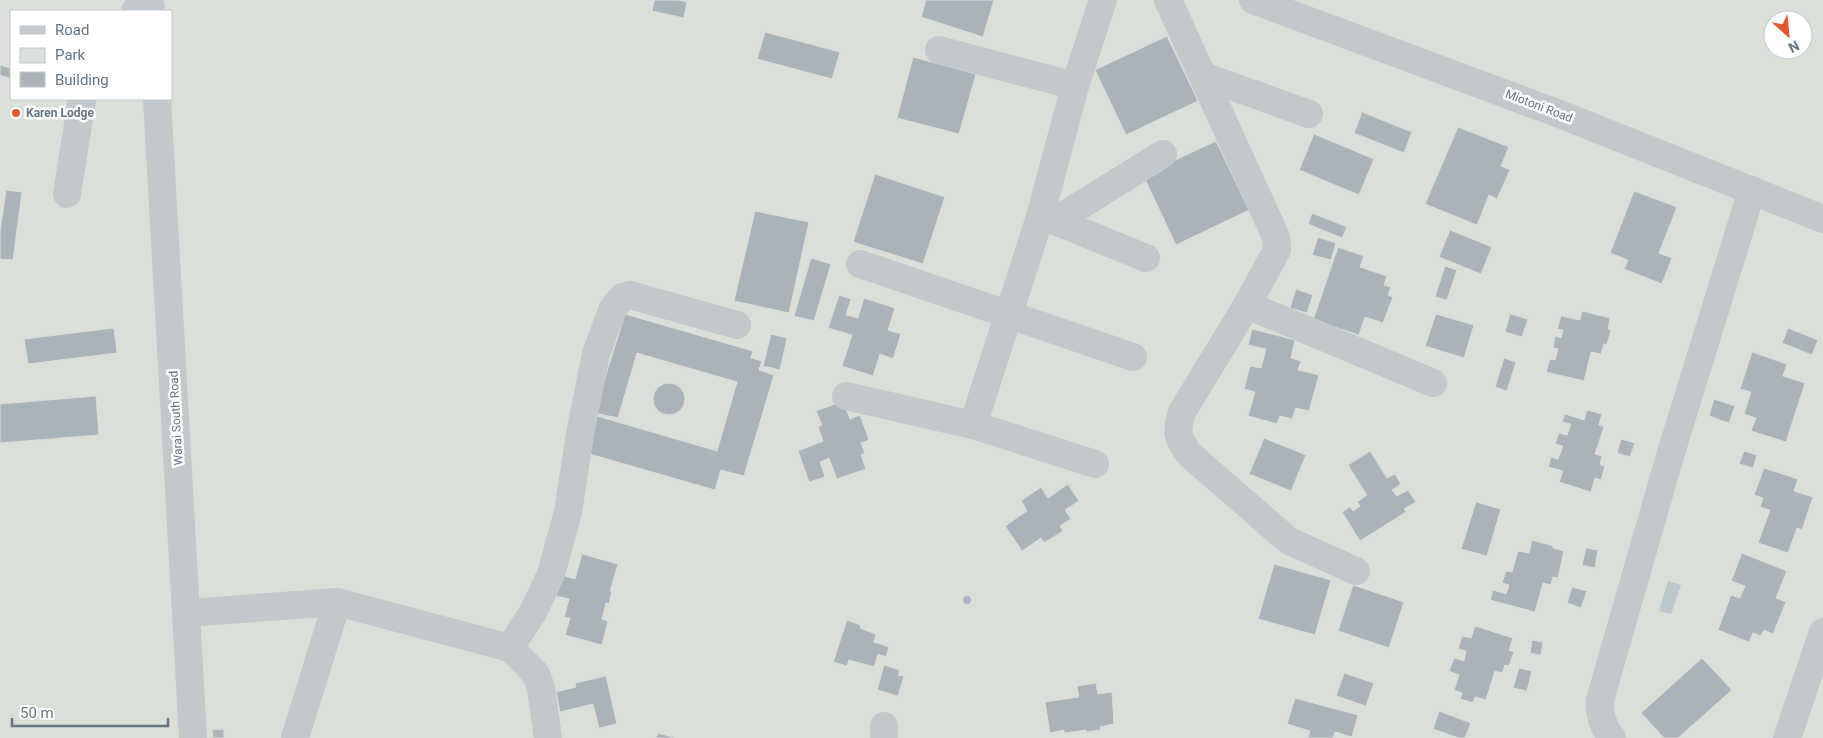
<svg xmlns="http://www.w3.org/2000/svg" width="1823" height="738" viewBox="0 0 1823 738" font-family="Roboto,sans-serif">
  <style>
    .green { fill: #dadfd7; fill-rule: evenodd }
    .water { fill: #bbc7cb }
    .building { fill: #aab3b9; stroke: #dcdcda }
    .lines { fill: none; stroke-linecap: round; stroke-linejoin: round }
    .minor { stroke: #c3c8cc; stroke-width: 28 }
    .poi-dot { fill: #e4572e; stroke: #fff; stroke-width: 2 }
    .labels { text-anchor: middle; dominant-baseline: central; stroke-width: 5; stroke-linejoin: round; paint-order: stroke }
    .street-label { font-size: 12px; fill: #657683; stroke: #fff }
    .poi-label { font-size: 12px; font-weight: bold; fill: #657683; stroke: #fff; text-anchor: start }
  </style>
  <rect width="100%" height="100%" fill="#fafaf8"/>
  <!-- green -->
  <path class="green" d="M0,0H1823V738H0ZM11,11H171V99H11ZM1773,20H1803V50H1773Z"/>
  <!-- water -->
  <path class="water" d="M1668,581L1681,585L1671,614L1659,611Z"/>
  <!-- building -->
  <g class="building">
    <path d="M654,0H678L687,2L684,18L652,11Z"/>
    <path d="M926,0H994L983,37L921,17Z"/>
    <path d="M765,32L840,52L832,79L757,59Z"/>
    <path d="M1167,36L1198,101L1126,135L1095,70Z"/>
    <path d="M913,57L976,74L959,134L897,118Z"/>
    <path d="M0,65L11,68V79L0,75Z"/>
    <path d="M1362,112L1412,132L1404,153L1354,133Z"/>
    <path d="M1458,127L1509,147L1501,166L1510,170L1497,199L1489,195L1477,225L1425,204Z"/>
    <path d="M1314,134L1374,159L1359,195L1299,170Z"/>
    <path d="M1216,141L1249,210L1176,245L1143,175Z"/>
    <path d="M875,174L945,197L923,264L853,242Z"/>
    <path d="M6,190L22,192L13,260L0,259V232Z"/>
    <path d="M1634,191L1677,207L1659,253L1672,258L1662,284L1624,269L1628,260L1610,253Z"/>
    <path d="M755,211L809,222L789,313L734,301Z"/>
    <path d="M1312,213L1347,227L1342,238L1308,224Z"/>
    <path d="M1450,230L1492,247L1481,274L1439,257Z"/>
    <path d="M1318,237L1336,243L1331,260L1312,255Z"/>
    <path d="M1338,247L1364,256L1360,267L1387,276L1384,285L1391,287L1388,295L1393,297L1383,323L1365,317L1359,335L1313,320Z"/>
    <path d="M811,258L831,264L814,321L794,316Z"/>
    <path d="M1445,266L1457,270L1447,300L1435,297Z"/>
    <path d="M1296,289L1313,295L1307,313L1290,308Z"/>
    <path d="M839,295L851,299L846,315L858,318L864,298L895,308L888,330L901,334L893,359L880,354L873,376L842,366L852,335L828,328Z"/>
    <path d="M1582,311L1610,318L1608,329L1611,330L1607,345L1604,344L1601,354L1591,352L1584,381L1546,372L1550,359L1555,360L1558,349L1553,348L1555,336L1561,338L1563,330L1557,329L1561,316L1580,320Z"/>
    <path d="M625,314L753,351L751,358L762,361L759,370L774,375L744,476L721,470L715,490L586,453L597,416L717,451L737,382L637,353L618,418L594,413Z"/>
    <path d="M1436,314L1474,325L1464,358L1425,346Z"/>
    <path d="M1510,314L1528,319L1522,337L1505,332Z"/>
    <path d="M114,328L117,353L28,364L24,339Z"/>
    <path d="M1788,328L1818,340L1812,355L1782,343Z"/>
    <path d="M1252,329L1295,340L1291,358L1301,361L1298,370L1319,375L1309,411L1296,408L1292,419L1280,416L1277,424L1248,416L1255,392L1244,389L1250,366L1261,368L1266,349L1248,345Z"/>
    <path d="M771,334L787,338L780,370L763,366Z"/>
    <path d="M1752,352L1787,364L1783,376L1805,383L1786,442L1751,431L1756,418L1744,414L1751,392L1740,389Z"/>
    <path d="M1504,358L1516,362L1507,391L1495,387Z"/>
    <circle cx="669" cy="399" r="16"/>
    <path d="M96,396L99,435L0,443V404Z"/>
    <path d="M1714,399L1735,406L1729,423L1709,416Z"/>
    <path d="M843,401L850,419L860,415L869,440L861,443L865,453L861,455L866,469L837,479L829,458L820,462L825,477L809,482L798,451L823,441L818,427L822,425L816,411Z"/>
    <path d="M1587,410L1602,414L1599,425L1604,427L1595,454L1602,456L1600,465L1605,466L1601,480L1595,478L1591,492L1559,482L1563,471L1548,467L1551,457L1558,459L1563,446L1555,444L1559,433L1567,435L1571,424L1562,422L1565,414L1584,420Z"/>
    <path d="M1264,438L1306,455L1291,491L1249,474Z"/>
    <path d="M1621,439L1635,443L1630,457L1617,453Z"/>
    <path d="M1370,451L1387,478L1395,474L1401,484L1392,490L1397,496L1408,490L1416,502L1404,509L1406,512L1360,541L1342,512L1350,507L1353,511L1360,506L1357,502L1367,495L1348,465Z"/>
    <path d="M1744,451L1757,455L1753,468L1739,464Z"/>
    <path d="M1764,468L1798,479L1794,491L1813,497L1802,530L1797,528L1788,553L1758,543L1770,510L1760,507L1763,498L1754,495Z"/>
    <path d="M1068,484L1079,501L1065,510L1071,519L1060,526L1063,531L1044,543L1041,538L1022,551L1005,526L1027,511L1021,501L1041,487L1048,498Z"/>
    <path d="M1476,502L1501,509L1487,556L1461,549Z"/>
    <path d="M1532,540L1553,546V548L1564,551L1558,578L1553,577L1551,585L1543,583L1535,612L1490,600L1493,590L1506,594L1509,585L1502,583L1506,571L1512,572L1518,551L1529,553Z"/>
    <path d="M1586,548L1598,550L1595,568L1582,565Z"/>
    <path d="M1742,553L1787,571L1776,598L1786,602L1773,634L1764,630L1761,636L1753,633L1749,642L1718,630L1731,595L1740,598L1745,586L1731,581Z"/>
    <path d="M582,554L618,564L610,591H612L609,604L606,603L602,619L608,621L602,645L565,635L570,618L564,617L569,599L556,596L561,575L575,579Z"/>
    <path d="M1274,564L1331,580L1315,635L1258,619Z"/>
    <path d="M1353,585L1404,602L1389,648L1338,631Z"/>
    <path d="M1572,587L1587,591L1581,608L1567,603Z"/>
    <circle cx="967" cy="600" r="4.5"/>
    <path d="M847,620L861,625L860,628L876,634L874,642L889,647L886,657L878,654L874,667L849,660L847,666L833,662Z"/>
    <path d="M1475,626L1513,638L1509,650L1514,652L1509,666L1505,665L1502,673L1495,671L1486,700L1475,697L1473,703L1460,699L1462,693L1454,690L1459,675L1449,671L1454,658L1464,661L1466,651L1458,649L1462,636L1471,638Z"/>
    <path d="M1532,640L1543,642L1541,655L1530,653Z"/>
    <path d="M1702,658L1732,690L1678,738H1664L1641,713Z"/>
    <path d="M884,665L900,670L898,675L904,676L898,696L877,690Z"/>
    <path d="M1519,668L1532,671L1527,691L1513,688Z"/>
    <path d="M1344,673L1374,683L1366,706L1336,696Z"/>
    <path d="M606,676L617,724L599,728L593,704L560,712L556,692L576,687L575,683Z"/>
    <path d="M1096,683L1098,694L1112,692L1114,724L1100,727L1101,730L1086,732V730L1064,733V730L1050,733L1045,702L1079,697L1077,686Z"/>
    <path d="M1295,698L1358,715L1352,737L1335,732L1333,738H1308L1310,731L1287,724Z"/>
    <path d="M1439,711L1471,723L1465,738H1459L1433,729Z"/>
    <path d="M224,729V738H213L212,730Z"/>
    <path d="M658,733L677,738H656Z"/>
  </g>
  <g class="lines">
    <!-- minor -->
    <g class="minor">
      <path d="M1168,0L1276,237L1277,250L1247,305L1433,383"/>
      <path d="M1253,0L1557,113L1823,219"/>
      <path d="M135,11L151,7"/>
      <path d="M939,50L1075,86"/>
      <path d="M1203,76L1309,114"/>
      <path d="M157,99L193,738"/>
      <path d="M67,194L82,99"/>
      <path d="M1042,218L1055,221L1146,258"/>
      <path d="M1055,221L1163,154"/>
      <path d="M860,264L1133,357"/>
      <path d="M1247,305L1182,412C1176,432 1177,437 1189,454L1289,541L1356,571"/>
      <path d="M846,396L973,425L1095,464"/>
      <path d="M973,425L1040,217L1075,86L1103,0"/>
      <path d="M187,613L337,602L510,648L536,674L541,688L548,738"/>
      <path d="M510,648L533,612L551,574L568,512L580,434L596,354L612,310L622,297L630,295L737,325"/>
      <path d="M884,726V738"/>
      <path d="M295,738L337,602"/>
      <path d="M1612,738C1603,727 1599,714 1600,700L1670,456L1752,190"/>
      <path d="M1787,738L1823,632"/>
    </g>
  </g>
  <!-- markers -->
  <circle class="poi-dot" cx="16" cy="113" r="5"/>
  <g class="labels">
    <!-- street labels -->
    <g class="street-label">
      <text transform="translate(1539 106) rotate(21)">Miotoni Road</text>
      <text transform="translate(176 418) rotate(-93)">Warai South Road</text>
    </g>
    <!-- poi labels -->
    <g class="poi-label">
      <text x="26" y="113">Karen Lodge</text>
    </g>
  </g>
  <!-- legend -->
  <rect x="10" y="10" width="162" height="90" fill="#ffffff" stroke="#c1c8cd"/>
  <rect x="20" y="26" width="25" height="8" fill="#c3c8cc" stroke="#c1c8cd"/>
  <text x="55" y="35" font-size="15" fill="#657683">Road</text>
  <rect x="20" y="48" width="25" height="15" fill="#dadfd7" stroke="#c1c8cd"/>
  <text x="55" y="60" font-size="15" fill="#657683">Park</text>
  <rect x="20" y="72" width="25" height="15" fill="#aab3b9" stroke="#c1c8cd"/>
  <text x="55" y="85" font-size="15" fill="#657683">Building</text>
  <!-- north arrow -->
  <g transform="translate(1788 35) rotate(153)"><circle r="24" fill="#ffffff" stroke="#c1c8cd"/>
  <path d="M0-4L9 19L0 12L-9 19Z" fill="#e4572e"/>
  <text y="-8" font-size="14" font-weight="bold" text-anchor="middle" fill="#657683">N</text>
  </g>
  <!-- scale -->
  <path d="M12 718v8h156v-8" fill="none" stroke="#657683" stroke-width="2.5"/>
  <text x="20" y="718" font-size="15" fill="#657683" stroke="#ffffff" stroke-width="4" paint-order="stroke">50 m</text>
</svg>
